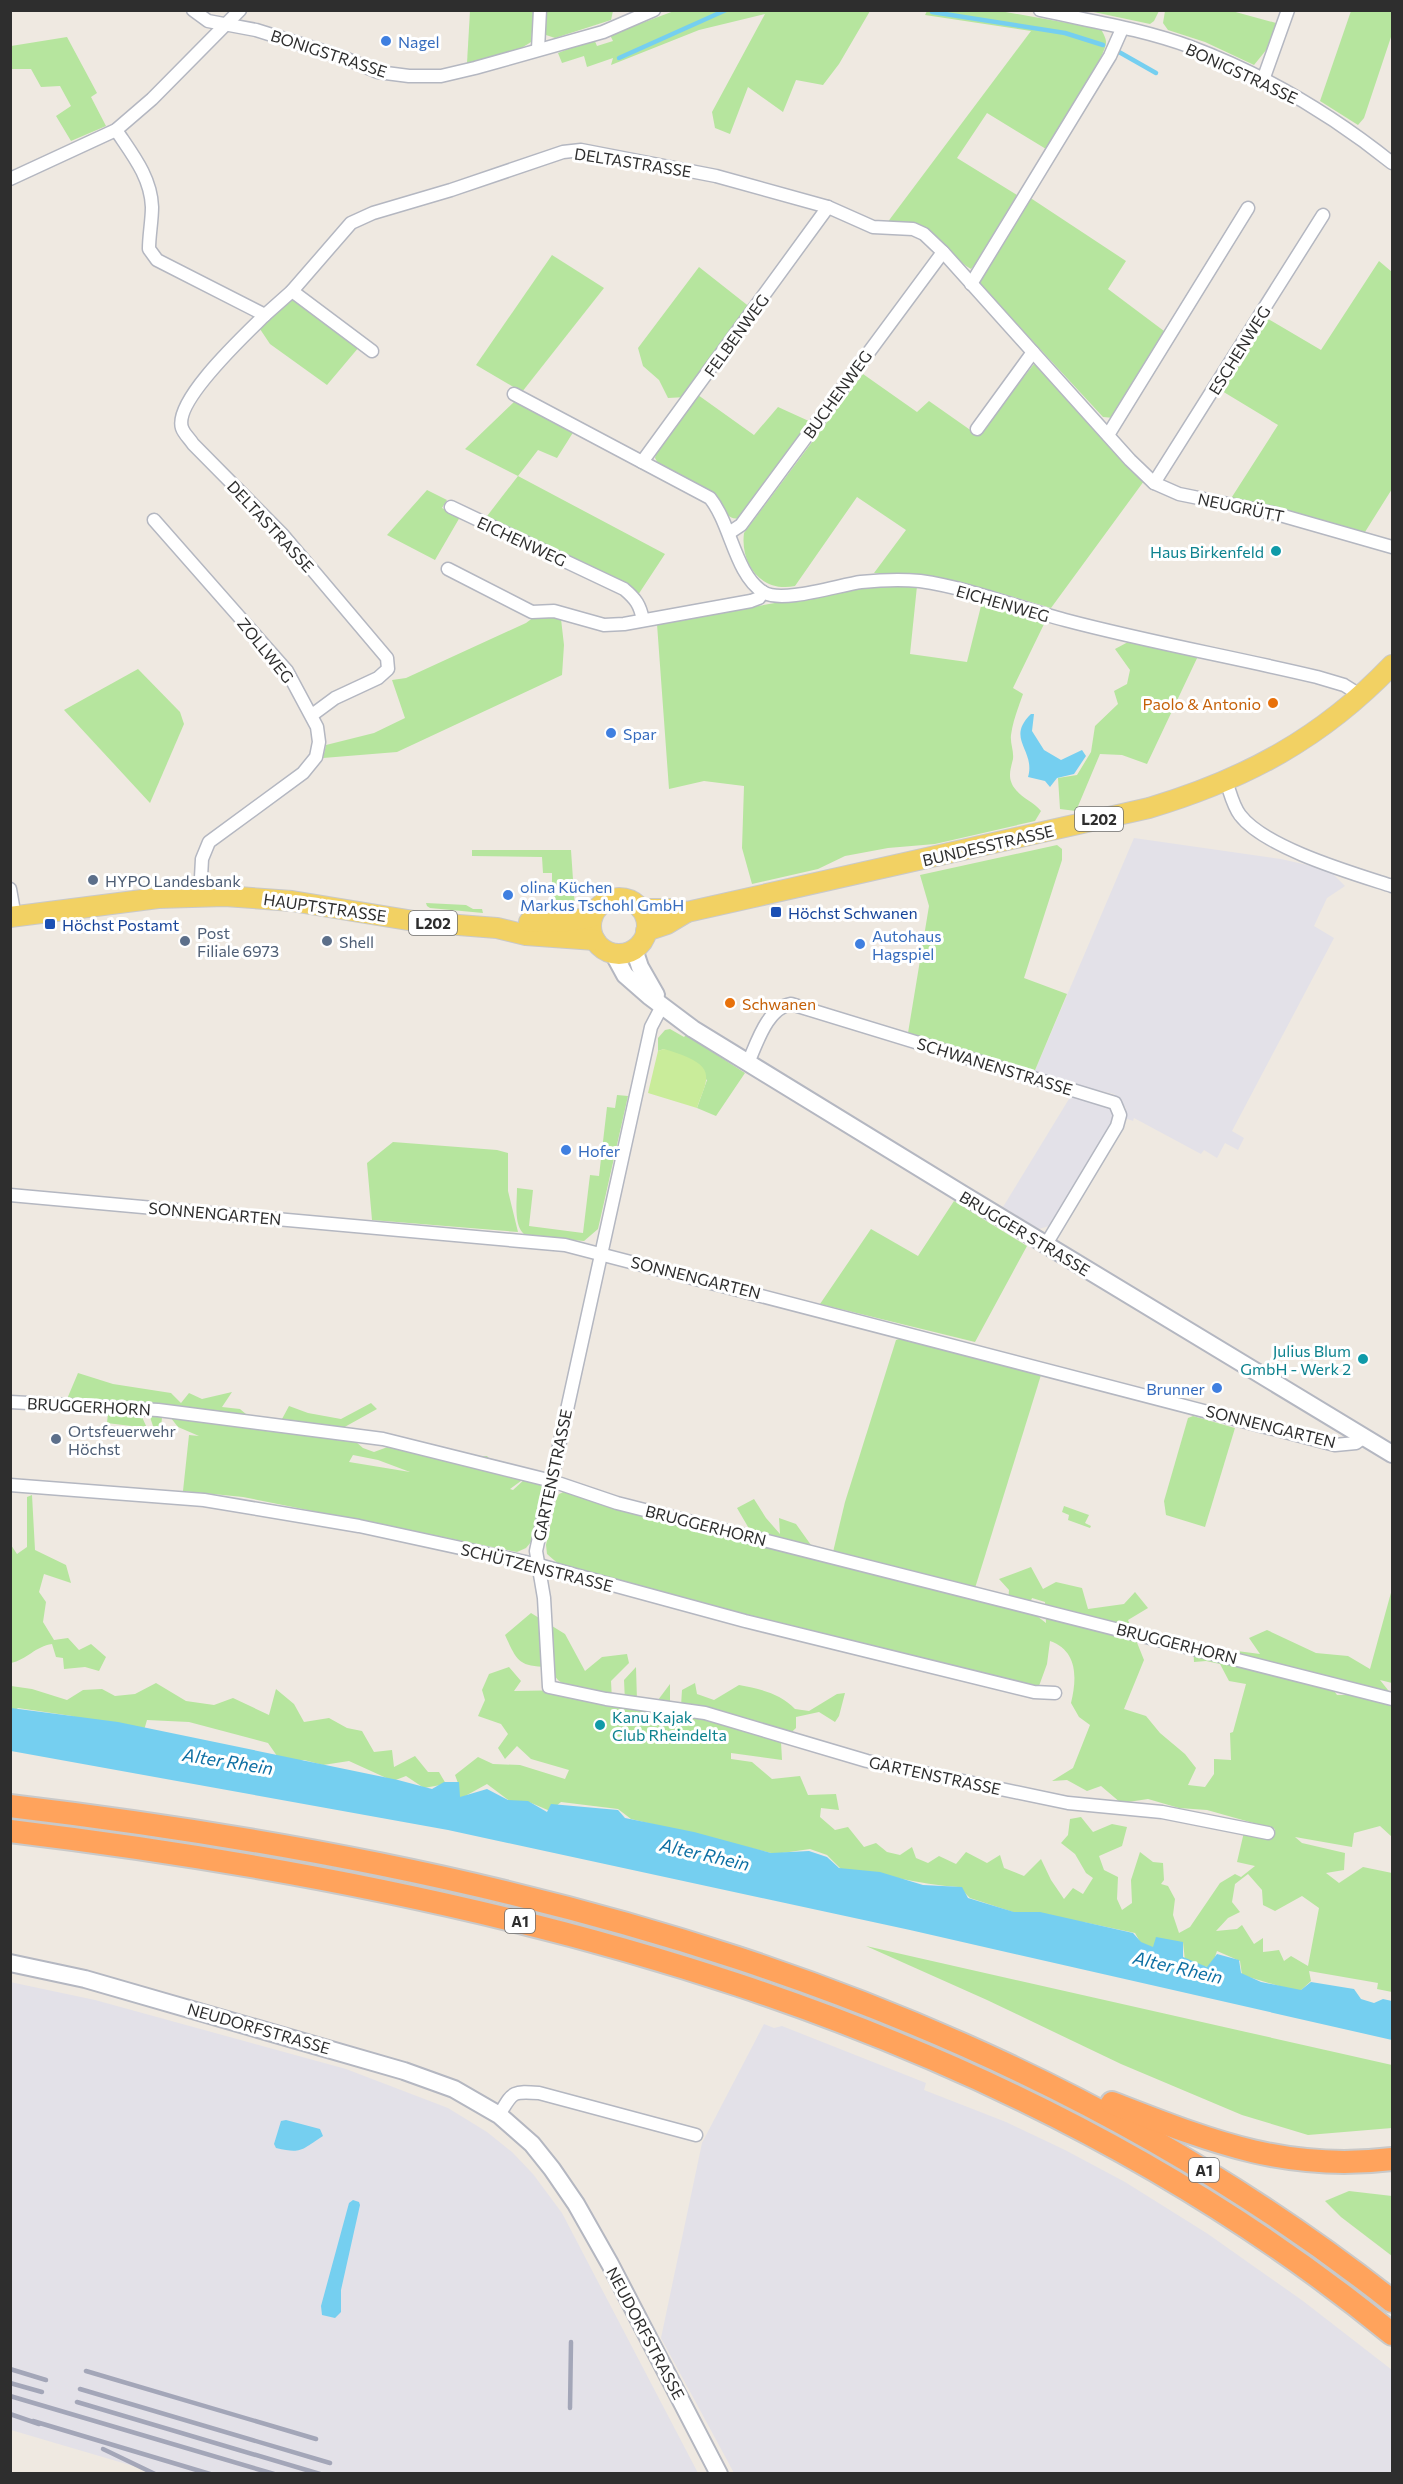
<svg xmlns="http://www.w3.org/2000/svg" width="1403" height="2484" viewBox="0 0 1403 2484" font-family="Commissioner,sans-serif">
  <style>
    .industrial { fill: #e3e1e8 }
    .green { fill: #b6e59e; fill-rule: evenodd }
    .pitch { fill: #c9ec9a }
    .water { fill: #75cff0 }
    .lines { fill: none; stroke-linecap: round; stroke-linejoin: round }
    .stream { stroke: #75cff0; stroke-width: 4.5 }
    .street-casing { stroke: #b4b7c1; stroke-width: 15 }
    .secondary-casing { stroke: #b4b7c1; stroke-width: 20 }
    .primary-casing { stroke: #c9c9c9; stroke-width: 22 }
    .highway-casing { stroke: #c9c9c9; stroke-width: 26 }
    .street { stroke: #fff; stroke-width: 12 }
    .secondary { stroke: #fff; stroke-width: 16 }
    .primary { stroke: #f2d163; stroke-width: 20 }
    .highway { stroke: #ffa35c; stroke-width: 22 }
    .rail { stroke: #a3a6b8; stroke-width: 4.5 }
    .shop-dot { fill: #3f7fe0; stroke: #fff; stroke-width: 2 }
    .culture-dot { fill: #0f9aa8; stroke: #fff; stroke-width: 2 }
    .food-dot { fill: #e8710a; stroke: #fff; stroke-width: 2 }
    .service-dot { fill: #5c6f8a; stroke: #fff; stroke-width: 2 }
    .transit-dot { fill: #1a4fb4; stroke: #fff; stroke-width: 2 }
    .labels { text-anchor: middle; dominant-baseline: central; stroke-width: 6; stroke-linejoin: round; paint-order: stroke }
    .shield { fill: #fff; stroke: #6d6d6d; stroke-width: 1.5 }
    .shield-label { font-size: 15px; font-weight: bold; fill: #2e2e2e }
    .shop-label { font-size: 16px; fill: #366cbe; stroke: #fff; text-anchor: start }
    .street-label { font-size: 16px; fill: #2e2e2e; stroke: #fff }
    .culture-label { font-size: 16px; fill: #0d838f; stroke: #fff; text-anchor: end }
    .food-label { font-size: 16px; fill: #c56008; stroke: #fff; text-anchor: end }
    .service-label { font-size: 16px; fill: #4e5e75; stroke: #fff; text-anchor: start }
    .transit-label { font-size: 16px; fill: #164399; stroke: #fff; text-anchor: start }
    .water-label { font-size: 18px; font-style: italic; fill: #0d6fa3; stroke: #fff }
  </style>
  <rect width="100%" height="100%" fill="#efe9e1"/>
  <!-- industrial -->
  <g class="industrial">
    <path d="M1134,838L1281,859L1329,870L1345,886L1327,898L1314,926L1334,938L1232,1131L1244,1138L1238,1150L1225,1143L1217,1158L1204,1150L1201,1154L1134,1118L1133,1121L1125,1118L1126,1108L1114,1094L1033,1075Z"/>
    <path d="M1072,1094L1109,1106L1114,1112L1115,1123L1049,1226L1039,1229L1003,1207Z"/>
    <path d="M10,1982L95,2000L346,2069L448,2108L487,2132L512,2152L533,2174L562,2213L698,2473H157L11,2430Z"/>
    <path d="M764,2024L774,2028L782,2026L926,2083L924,2090L1006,2122L1065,2150L1125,2182L1208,2234L1303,2301L1392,2370V2473H734L661,2338L702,2143Z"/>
  </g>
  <!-- green -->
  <g class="green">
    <path d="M470,11H534L531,42L520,49L467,63Z"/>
    <path d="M545,11H613L611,20L555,38L546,35L544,27Z"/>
    <path d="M674,11H870L839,64L823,85L796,80L783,112L748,87L730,134L715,128L712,112L765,14L699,30L611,65L613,58L587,67L584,56L562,63L558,53L594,39L597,46L613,41L610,35Z"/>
    <path d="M927,11H1000L1101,29C1103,33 1106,38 1106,42C1106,58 1057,131 1046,149L987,113L957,158L1017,195L976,263L971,269C953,259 944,237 925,229C914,224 899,225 887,223L1031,31L925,15Z"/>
    <path d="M1089,11L1159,10V11L1154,21L1150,24Z"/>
    <path d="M1165,11H1232L1276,23L1267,49L1254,65L1205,42L1168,30L1163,23Z"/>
    <path d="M1351,11H1392V34L1364,118L1358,125L1320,101Z"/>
    <path d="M67,37L97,93L91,97L106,126L71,141L56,116L71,106L60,86L41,87L31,69H10L11,46Z"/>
    <path d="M1029,197L1126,261L1108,289L1168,334L1114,418L1103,417L978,282Z"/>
    <path d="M552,255L604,288L522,392L476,365Z"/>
    <path d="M1379,261L1392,272V489L1365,532L1300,515L1230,500L1278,425L1222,391L1265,317L1321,350Z"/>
    <path d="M699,267L751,308L686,397L668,398L659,380L643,366L638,348Z"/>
    <path d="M289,300C307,301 343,335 359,347L327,385L270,344L260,329Z"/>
    <path d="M1034,364L1144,481L1051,608C991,590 937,574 874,573L906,530L857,497L795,586C761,593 740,564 744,533L863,374L917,412L929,401L976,434L992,417Z"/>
    <path d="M698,395L754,435L778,407L811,422L740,518C725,521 726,508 717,499C706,487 676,475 660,467L655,458L657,450Z"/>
    <path d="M515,401L574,431L557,458L538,450L518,476L665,554L638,595L484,520L518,476L465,449Z"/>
    <path d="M427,490L447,500L442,508L460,517L435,560L387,535Z"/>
    <path d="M876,585L917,586L910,654L967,662L982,602L1046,620L1013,688L1023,694C1018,708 1013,721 1011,735C1010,743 1014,751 1013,759C1010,771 1007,779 1016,790C1023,799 1034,802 1041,811L1035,821L935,844L888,848L845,856L818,869L752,884L742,848L744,786L704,781L669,789L657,624Z"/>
    <path d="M538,614L561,619L564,645L562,675L397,752L323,758L326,745L374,733L405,718L392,680L406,678L526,623Z"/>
    <path d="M1128,642L1199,654L1147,764L1122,755L1100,754L1076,811L1060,809L1058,778L1077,775L1091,752L1095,726L1118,704L1114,691L1127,684L1130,670L1115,649Z"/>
    <path d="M138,669L180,712L184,724L150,803L64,710Z"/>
    <path d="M1057,845L1062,849V860L1024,978L1067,994L1033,1075L908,1033L929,906L920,875Z"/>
    <path d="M472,850H571L575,909L555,912V902H552V873H543L542,857L472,856Z"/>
    <path d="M426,903L466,905L473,909H482L483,913L430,908L427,906Z"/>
    <path d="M670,1029L684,1037L686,1035L745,1073L716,1116L697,1108L707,1080L664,1049L658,1051V1038L665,1030Z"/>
    <path d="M617,1095L628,1096L598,1229L584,1241L527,1236C513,1229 517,1203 517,1188L533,1190L529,1226L583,1233L590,1175L599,1176L607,1107L615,1108Z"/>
    <path d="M393,1142L497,1150L508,1153V1191L518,1232L372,1220L367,1163Z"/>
    <path d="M954,1201L1027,1246L975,1342L820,1304L871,1229L918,1256Z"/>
    <path d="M902,1338L1041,1375L975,1588L833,1552L845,1502L896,1340Z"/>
    <path d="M78,1373L113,1384L171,1393L181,1403L189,1393L202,1399L232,1392L222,1407L240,1409L266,1431L275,1432L289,1406L308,1413L341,1419L371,1403L377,1409L341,1429L363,1448L374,1452L393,1445L429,1447L442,1460L487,1456L496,1467L526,1468L529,1475L510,1489L513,1490L526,1478L539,1482L543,1486L531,1542L526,1548L517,1552L243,1497L183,1491L189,1435L199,1436L178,1427L163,1408L161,1427L154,1429L147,1408L137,1406L147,1428L107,1423L109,1403L67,1399ZM353,1455L378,1460L410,1472L349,1462Z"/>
    <path d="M1193,1416L1235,1428L1205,1527L1166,1515L1164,1501L1188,1418Z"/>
    <path d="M566,1491L751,1532L737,1508L754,1499L766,1518L780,1534L779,1518L796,1524L816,1552L1008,1603L1009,1590L999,1579L1031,1567L1043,1589L1056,1582L1082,1588L1088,1609L1124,1604L1135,1592L1148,1608L1128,1620L1144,1660L1124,1709L1146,1716L1160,1733L1185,1754L1196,1768L1188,1785L1205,1787L1214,1774V1759L1231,1760L1230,1733L1233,1732L1246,1684L1229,1681L1220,1664L1206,1661L1194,1662L1193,1645L1217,1657L1237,1651L1260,1654L1249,1638L1267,1630L1316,1653L1348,1656L1370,1669L1392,1589V1683L1380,1680L1392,1695V1837L1380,1826L1354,1833L1352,1847L1295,1837L1302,1843L1345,1853L1344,1870L1326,1873L1339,1883L1363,1867L1392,1873V1992L1377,1989L1378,1983L1309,1971L1311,1981L1299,1992L1242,1975L1240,1961L1217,1951L1211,1968L1185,1961L1183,1942L1154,1948L1143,1947L1135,1933L1083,1922L1081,1930L1048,1914L1036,1917L1013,1912L970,1898L959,1887C918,1885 881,1872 841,1869L827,1855L810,1849L775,1854L631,1819L618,1809L561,1802L550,1811L529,1802H511L487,1784L458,1800V1783L455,1775L478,1757L493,1764L520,1765L565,1779L569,1770L531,1759L517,1746L505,1759L498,1748L508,1734L501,1724L478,1716L485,1700L482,1690L489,1674L509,1667L521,1681L514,1691L571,1690L558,1680L547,1667C518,1666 517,1661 505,1635L531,1613L565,1634L585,1671L602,1657L627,1654L629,1663L611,1681L612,1700L625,1702L624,1680L636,1667L637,1701L652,1708L670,1684V1708L681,1706L682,1690L695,1683L697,1694L714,1700L739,1685C760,1689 780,1693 795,1709L809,1711L837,1694L845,1693L839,1716L835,1722L819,1712L796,1717V1728L781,1742L782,1760L731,1753V1759L752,1762L772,1779L800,1776L808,1795L836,1794L839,1810L821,1808L820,1817L835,1830L848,1827L864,1847L876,1843L887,1852L900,1855L912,1847L916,1858L928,1863L939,1856L956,1864L966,1852L987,1863L1000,1855L1004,1868L1024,1876L1041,1859L1051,1880L1064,1899L1073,1888L1083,1894L1093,1878L1086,1873L1075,1854L1061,1843L1068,1835L1070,1819L1081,1817L1093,1832L1112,1824L1127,1827L1122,1846L1099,1856L1104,1870L1118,1877L1117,1899L1122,1910L1132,1903L1131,1880L1140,1852L1153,1862L1163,1863L1164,1880L1161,1884L1168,1886L1175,1899L1173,1915L1179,1933L1190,1927L1220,1883L1235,1874L1241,1877L1255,1866L1237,1862L1244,1832L1274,1837L1275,1829L1207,1810L1179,1808L1148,1799L1121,1803L1101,1786L1087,1791L1067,1780L1052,1781L1073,1768L1090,1725L1079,1717L1071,1703C1077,1678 1078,1651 1050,1641L1047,1664L1039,1686L1032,1688L562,1567L547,1554L546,1545L556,1500L559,1494ZM1032,1598L1045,1602L1046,1623L1028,1609ZM1325,1678L1365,1695H1337ZM1248,1874L1262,1890L1263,1905L1275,1911L1302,1896L1319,1908L1308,1966L1291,1956L1284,1961L1279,1950L1263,1952V1938L1254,1944L1242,1925L1237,1929L1216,1931L1228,1918L1240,1912L1232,1902L1235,1884Z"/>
    <path d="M32,1495L35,1550L66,1565L71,1583L44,1574L39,1592L46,1602L43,1622L54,1640L68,1638L79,1650L91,1644L106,1657L99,1671L85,1667L64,1669L63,1658L56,1657L52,1644C36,1646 26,1660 11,1663V1545L17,1554L27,1547V1497Z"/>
    <path d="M1064,1506L1089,1515L1085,1523L1091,1526L1090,1528L1068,1520L1069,1515L1062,1512Z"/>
    <path d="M156,1683L186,1701L214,1705L233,1698L269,1715L276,1689L294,1704L304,1722L329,1718L347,1728L362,1731L374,1752L392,1750L394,1767L415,1756L428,1772H439L446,1784L424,1788L406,1776L393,1781L349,1761L323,1765L304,1760L282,1763L268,1743L189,1722L147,1720L142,1737L94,1726L72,1716L18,1708L11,1713V1686L32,1689L67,1700L83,1690L102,1689L115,1696L135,1694Z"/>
    <path d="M866,1946L1392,2065V2128L1308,2135L1242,2115L1121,2064L987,2000Z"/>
    <path d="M1349,2191L1392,2196V2256L1341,2217L1325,2201Z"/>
  </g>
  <!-- pitch -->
  <path class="pitch" d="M664,1049C672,1051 680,1054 687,1057C717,1070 705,1084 697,1108L648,1093L658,1051Z"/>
  <!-- water -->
  <g class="water">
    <path d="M1031,714H1034L1032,731L1044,750L1061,760L1082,750L1086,756L1074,774L1057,778L1050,787L1045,781L1028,777C1036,750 1005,739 1031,714Z"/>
    <path d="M11,1708L118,1722L398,1780L432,1789L444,1782H459L460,1797L487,1789L508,1800L528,1801L547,1812L551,1804L618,1810L625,1818L694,1832L771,1853L809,1851L827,1857L839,1868L880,1872L923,1885L962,1887L968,1898L1014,1912H1040L1133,1933L1141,1942L1153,1947L1156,1937L1183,1942V1957L1207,1967L1217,1954L1239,1960L1241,1973L1261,1982L1301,1990L1311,1982L1354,1989L1361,1999L1374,2003L1383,1999L1392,2001V2040L910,1930L448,1830L11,1751Z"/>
    <path d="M286,2120L320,2129L323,2136C301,2150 302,2154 276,2148L274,2144L281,2121Z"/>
    <path d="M353,2200L359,2202L360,2205L341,2290V2312L335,2318L322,2315L321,2306L349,2203Z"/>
  </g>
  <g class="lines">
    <!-- stream -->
    <g class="stream">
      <path d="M932,12L1065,33L1103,45"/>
      <path d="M1119,52L1156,73"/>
      <path d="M619,58L726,10"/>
    </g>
    <defs>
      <g id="street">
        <path d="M193,10L208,21L256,30L342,57L378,72L409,76H441L475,68L603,32L654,10"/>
        <path d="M1040,10C1090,21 1143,29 1191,47C1263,74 1332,115 1392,163"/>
        <path d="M538,49L540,10"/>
        <path d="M1263,80L1288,10"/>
        <path d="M116,130C132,154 151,177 152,207C152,221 149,235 149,249L157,260L265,315L292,291L351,223L373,213L451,190L563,152L581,150L716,176L828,207L873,227L913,229L924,234L943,252L1130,460L1154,483L1179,494L1273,513L1392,547"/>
        <path d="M10,179L116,130L152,99L240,10"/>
        <path d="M971,284L1110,56L1122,29"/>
        <path d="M292,291L372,351"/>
        <path d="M265,315C246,334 173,401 182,428C184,434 190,439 193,444L283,535L387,658L388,669L378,678L335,698L312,715"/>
        <path d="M514,394L710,498C731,524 735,574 763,592C781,604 839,585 861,582C880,580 901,579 920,581C969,588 1017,607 1065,620C1148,642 1233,657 1317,677L1344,685L1360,695"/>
        <path d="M977,429L1033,352"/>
        <path d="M1108,435L1248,208"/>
        <path d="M642,462L828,207"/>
        <path d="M1154,483L1323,215"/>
        <path d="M451,507L624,589C636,599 640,605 643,620"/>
        <path d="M154,520L287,671L317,727L319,742L316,757L303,773L209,842L202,859L200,896"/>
        <path d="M729,533L741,525L943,252"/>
        <path d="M448,569L532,612L554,611L604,625L624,624L751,601L759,598L763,592"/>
        <path d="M1226,781C1230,792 1233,806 1240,815C1265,848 1352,873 1392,886"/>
        <path d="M10,889L15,917"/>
        <path d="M662,1006L651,1027L536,1551L544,1598L549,1687L606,1699L705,1713L867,1761L1068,1803L1162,1812L1268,1833"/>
        <path d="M748,1063C757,1043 767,1008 791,1004L1115,1103L1120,1115L1117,1126L1045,1246"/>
        <path d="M10,1195L565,1245L1335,1445L1356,1443L1364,1437"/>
        <path d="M10,1402L158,1410L383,1439L552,1481L617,1503L1392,1699"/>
        <path d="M10,1485L204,1500L359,1526L539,1565L745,1621L1034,1692L1055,1693"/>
        <path d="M499,2115C513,2092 511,2091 539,2093L696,2135"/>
      </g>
      <g id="secondary">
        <path d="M634,949L640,967L656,995"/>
        <path d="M613,953L625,975L649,996L693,1029C925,1172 1159,1314 1392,1454"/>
        <path d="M10,1963L85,1979L404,2071L454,2089L499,2115L532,2144L552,2169L576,2204L610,2264L719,2474"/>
      </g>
      <g id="primary">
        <circle cx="619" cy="926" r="28"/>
        <path d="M641,909H672L687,912"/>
        <path d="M10,917L158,898L225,896L292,901L420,922L497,928L526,935L595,940"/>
        <path d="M529,922L568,921L592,917"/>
        <path d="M646,931L667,924L687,912L1149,808C1246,779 1322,738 1392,665"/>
      </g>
      <g id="highway">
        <path d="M10,1806C505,1865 994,1987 1392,2301"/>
        <path d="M10,1831C499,1890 1003,2015 1392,2334"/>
        <path d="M1112,2103C1210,2141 1285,2172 1392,2159"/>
      </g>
    </defs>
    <!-- street casing -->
    <use href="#street" class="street-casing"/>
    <!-- secondary casing -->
    <use href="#secondary" class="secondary-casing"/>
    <!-- primary casing -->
    <use href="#primary" class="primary-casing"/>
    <!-- highway casing -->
    <use href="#highway" class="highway-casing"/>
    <!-- street -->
    <use href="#street" class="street"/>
    <!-- secondary -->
    <use href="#secondary" class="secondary"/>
    <!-- primary -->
    <use href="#primary" class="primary"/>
    <!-- highway -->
    <use href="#highway" class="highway"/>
    <!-- rail -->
    <g class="rail">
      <path d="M10,2369L46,2380"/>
      <path d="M86,2371L316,2439"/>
      <path d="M10,2383L42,2392"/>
      <path d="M80,2389L330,2463"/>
      <path d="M10,2396L274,2474"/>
      <path d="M77,2402L320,2474"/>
      <path d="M570,2408L571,2342"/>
      <path d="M10,2414L39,2424"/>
      <path d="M33,2421L210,2474"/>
      <path d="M103,2449L155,2474"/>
    </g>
  </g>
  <!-- markers -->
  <g class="shop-dot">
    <circle cx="386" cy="41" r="6"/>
    <circle cx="611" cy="733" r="6"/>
    <circle cx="508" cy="895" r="6"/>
    <circle cx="860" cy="944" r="6"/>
    <circle cx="566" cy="1150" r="6"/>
    <circle cx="1217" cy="1388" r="6"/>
  </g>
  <g class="culture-dot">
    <circle cx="1276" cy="551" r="6"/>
    <circle cx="1363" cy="1359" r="6"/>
    <circle cx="600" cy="1725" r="6"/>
  </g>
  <g class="food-dot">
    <circle cx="1273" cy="703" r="6"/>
    <circle cx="730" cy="1003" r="6"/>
  </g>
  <g class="service-dot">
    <circle cx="93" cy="880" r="6"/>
    <circle cx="185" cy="941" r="6"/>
    <circle cx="327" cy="941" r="6"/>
    <circle cx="56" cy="1439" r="6"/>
  </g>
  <g class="transit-dot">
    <rect x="770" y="906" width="12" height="12" rx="3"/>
    <rect x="44" y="918" width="12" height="12" rx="3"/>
  </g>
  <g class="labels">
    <!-- shield labels -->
    <g class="shield">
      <rect x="1075" y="807" width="48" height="24" rx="4.5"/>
      <rect x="409" y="911" width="48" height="24" rx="4.5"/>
      <rect x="505" y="1909" width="30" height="24" rx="4.5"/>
      <rect x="1189" y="2158" width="30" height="24" rx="4.5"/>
    </g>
    <g class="shield-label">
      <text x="1099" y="819">L202</text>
      <text x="433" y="923">L202</text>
      <text x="520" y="1921">A1</text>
      <text x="1204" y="2170">A1</text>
    </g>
    <!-- shop labels -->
    <g class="shop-label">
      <text x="398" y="41">Nagel</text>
      <text x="623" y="733">Spar</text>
      <text x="520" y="886">olina Küchen<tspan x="520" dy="18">Markus Tschohl GmbH</tspan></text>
      <text x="872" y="935">Autohaus<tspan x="872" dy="18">Hagspiel</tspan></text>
      <text x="578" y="1150">Hofer</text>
      <text x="1205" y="1388" text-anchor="end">Brunner</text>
    </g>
    <!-- street labels -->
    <g class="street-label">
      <text transform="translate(329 53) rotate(18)">BONIGSTRASSE</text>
      <text transform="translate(1242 73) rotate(25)">BONIGSTRASSE</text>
      <text transform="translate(633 162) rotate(9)">DELTASTRASSE</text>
      <text transform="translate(736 335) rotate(-54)">FELBENWEG</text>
      <text transform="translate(1239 350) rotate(-58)">ESCHENWEG</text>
      <text transform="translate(837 394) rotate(-54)">BUCHENWEG</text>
      <text transform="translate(1241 507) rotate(12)">NEUGRÜTT</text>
      <text transform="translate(271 526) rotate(47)">DELTASTRASSE</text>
      <text transform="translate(522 541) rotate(25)">EICHENWEG</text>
      <text transform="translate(1003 603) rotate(16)">EICHENWEG</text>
      <text transform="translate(266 650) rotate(51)">ZOLLWEG</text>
      <text transform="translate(988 845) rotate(-13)">BUNDESSTRASSE</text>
      <text transform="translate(325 907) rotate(8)">HAUPTSTRASSE</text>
      <text transform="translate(995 1066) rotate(17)">SCHWANENSTRASSE</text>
      <text transform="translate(215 1213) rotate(5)">SONNENGARTEN</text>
      <text transform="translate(1025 1233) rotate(31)">BRUGGER STRASSE</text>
      <text transform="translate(696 1277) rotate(14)">SONNENGARTEN</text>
      <text transform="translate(89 1406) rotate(3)">BRUGGERHORN</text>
      <text transform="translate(1271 1426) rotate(14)">SONNENGARTEN</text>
      <text transform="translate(552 1475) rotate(-78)">GARTENSTRASSE</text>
      <text transform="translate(706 1525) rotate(14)">BRUGGERHORN</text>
      <text transform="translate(537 1567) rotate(14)">SCHÜTZENSTRASSE</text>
      <text transform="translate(1177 1643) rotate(14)">BRUGGERHORN</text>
      <text transform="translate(935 1775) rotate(12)">GARTENSTRASSE</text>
      <text transform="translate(259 2028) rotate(16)">NEUDORFSTRASSE</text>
      <text transform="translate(646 2333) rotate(62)">NEUDORFSTRASSE</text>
    </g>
    <!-- culture labels -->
    <g class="culture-label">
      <text x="1264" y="551">Haus Birkenfeld</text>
      <text x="1351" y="1350">Julius Blum<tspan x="1351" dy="18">GmbH - Werk 2</tspan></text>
      <text x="612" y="1716" text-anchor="start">Kanu Kajak<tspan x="612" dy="18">Club Rheindelta</tspan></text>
    </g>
    <!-- food labels -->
    <g class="food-label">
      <text x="1261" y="703">Paolo &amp; Antonio</text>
      <text x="742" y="1003" text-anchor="start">Schwanen</text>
    </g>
    <!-- service labels -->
    <g class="service-label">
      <text x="105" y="880">HYPO Landesbank</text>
      <text x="197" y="932">Post<tspan x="197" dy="18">Filiale 6973</tspan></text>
      <text x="339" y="941">Shell</text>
      <text x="68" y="1430">Ortsfeuerwehr<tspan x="68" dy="18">Höchst</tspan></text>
    </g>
    <!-- transit labels -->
    <g class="transit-label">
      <text x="788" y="912">Höchst Schwanen</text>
      <text x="62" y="924">Höchst Postamt</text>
    </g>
    <!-- water labels -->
    <g class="water-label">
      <text transform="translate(228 1761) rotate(9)">Alter Rhein</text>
      <text transform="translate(705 1854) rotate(13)">Alter Rhein</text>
      <text transform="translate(1178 1967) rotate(13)">Alter Rhein</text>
    </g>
  </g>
  <!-- border -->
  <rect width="1403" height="2484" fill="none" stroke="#2e2e2e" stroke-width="24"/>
</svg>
